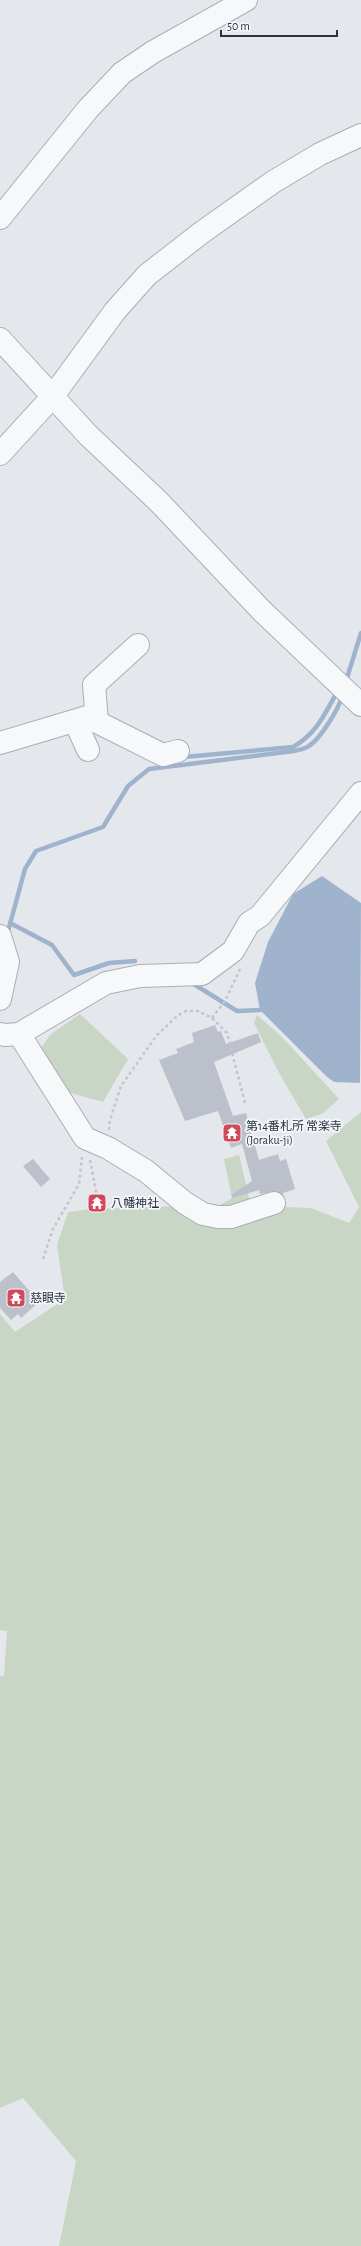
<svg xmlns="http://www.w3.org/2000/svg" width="361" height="2246" viewBox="0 0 361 2246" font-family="'Alegreya Sans','Noto Sans JP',sans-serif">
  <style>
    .green { fill: #c9d6c5 }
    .water { fill: #9fb4cc }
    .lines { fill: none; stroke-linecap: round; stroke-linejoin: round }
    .stream { stroke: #9fb4cc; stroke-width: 4.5 }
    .building { fill: #bbc0ca }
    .minor-casing { stroke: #a9aeb7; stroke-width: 24 }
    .path { stroke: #c2c5cb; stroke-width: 2.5; stroke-dasharray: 3 3; stroke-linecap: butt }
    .minor { stroke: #f7f8fa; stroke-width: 22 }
    .labels { text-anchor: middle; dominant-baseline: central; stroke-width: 3.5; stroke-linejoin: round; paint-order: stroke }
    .poi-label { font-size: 12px; fill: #2b3445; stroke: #f4f6f9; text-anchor: start }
  </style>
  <rect width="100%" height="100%" fill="#e4e7ec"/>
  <!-- green -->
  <g class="green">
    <path d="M80,1014L128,1059L103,1102L63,1091L41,1048L51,1034Z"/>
    <path d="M257,1015L283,1038L339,1099L322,1114L306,1119L278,1071L254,1023Z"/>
    <path d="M361,1112V2246H59L76,2161L23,2098L0,2108V1676H4L7,1631L0,1630V1314L15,1332L65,1299L57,1245L68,1212L90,1209L220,1205L232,1198L224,1159L239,1155L251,1206L311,1208L349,1223L359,1207L326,1141Z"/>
  </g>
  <!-- water -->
  <path class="water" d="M322,876L361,903L360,1083L334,1082L326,1076L260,1010L255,983L268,942L293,894Z"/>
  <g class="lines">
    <!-- stream -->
    <g class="stream">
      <path d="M346,681L361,633"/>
      <path d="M184,757L293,747C316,734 325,714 337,692"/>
      <path d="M10,923L52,945L74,975L109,963L135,961"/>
      <path d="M7,935L25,869L36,851L103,827L128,786L149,769L294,751C298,750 305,749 309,746C320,739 339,709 342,696"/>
      <path d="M192,983L237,1011L260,1010"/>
    </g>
  </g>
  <!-- building -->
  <g class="building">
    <path d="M215,1025L218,1032L221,1031L226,1044L258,1033L261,1042L214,1062L233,1116L246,1113L259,1160L278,1154L280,1161L286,1159L295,1189L283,1193V1195L276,1191L260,1194L259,1190L233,1198L231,1195L252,1181L242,1144L231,1148L218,1111L185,1121L159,1060L178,1053L176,1049L194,1042L192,1033Z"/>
    <path d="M33,1159L50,1179L41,1187L23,1166Z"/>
    <path d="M13,1272L39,1302L21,1318L18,1314L11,1320L0,1308V1282Z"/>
  </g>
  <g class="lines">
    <defs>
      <g id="minor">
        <path d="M0,218L88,109L122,73L153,52L246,0"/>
        <path d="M0,339L88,435L159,502L262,611L361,705"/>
        <path d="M0,454L53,396L115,311L147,275L201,233L273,182L320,154L361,135"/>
        <path d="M75,721L88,750"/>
        <path d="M97,722L94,685L138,645"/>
        <path d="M0,743L87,717L163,755L178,751"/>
        <path d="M0,936L8,962L0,999"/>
        <path d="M0,1034L5,1035L19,1034L106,983L140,976L202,974L233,951L249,923L260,916L361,793"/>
        <path d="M19,1034L85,1138L108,1148L146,1171L185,1203L203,1214L218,1217H231L274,1203"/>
      </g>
    </defs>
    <!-- minor casing -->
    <use href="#minor" class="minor-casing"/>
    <!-- path -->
    <g class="path">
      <path d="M212,1018L225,1001L240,969"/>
      <path d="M109,1130L110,1120L121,1086L157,1035L177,1016L186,1011H198L212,1018L227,1033L245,1103"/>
      <path d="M90,1160L97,1196"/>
      <path d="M43,1259L53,1229L79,1184L82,1157"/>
    </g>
    <!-- minor -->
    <use href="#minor" class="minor"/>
  </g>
  <!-- icons -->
  <defs>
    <symbol id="temple-square" viewBox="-11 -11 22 22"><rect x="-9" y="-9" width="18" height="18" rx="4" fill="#d1495b" stroke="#f4f6f9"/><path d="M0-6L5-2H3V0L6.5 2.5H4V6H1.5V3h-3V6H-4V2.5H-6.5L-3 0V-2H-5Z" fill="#fff"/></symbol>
  </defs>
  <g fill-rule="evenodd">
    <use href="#temple-square" x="221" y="1122" width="22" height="22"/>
    <use href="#temple-square" x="86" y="1192" width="22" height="22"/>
    <use href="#temple-square" x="5" y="1287" width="22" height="22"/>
  </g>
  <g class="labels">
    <!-- poi labels -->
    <g class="poi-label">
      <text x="246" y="1126">第14番札所 常楽寺<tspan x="246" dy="14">(Joraku-ji)</tspan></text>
      <text x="111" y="1203">八幡神社</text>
      <text x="30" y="1298">慈眼寺</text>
    </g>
  </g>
  <!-- scale -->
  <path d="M221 30v6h116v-6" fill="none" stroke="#2b3445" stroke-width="2"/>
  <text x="227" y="30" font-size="12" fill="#2b3445" stroke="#f4f6f9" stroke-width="3" paint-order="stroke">50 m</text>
</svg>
